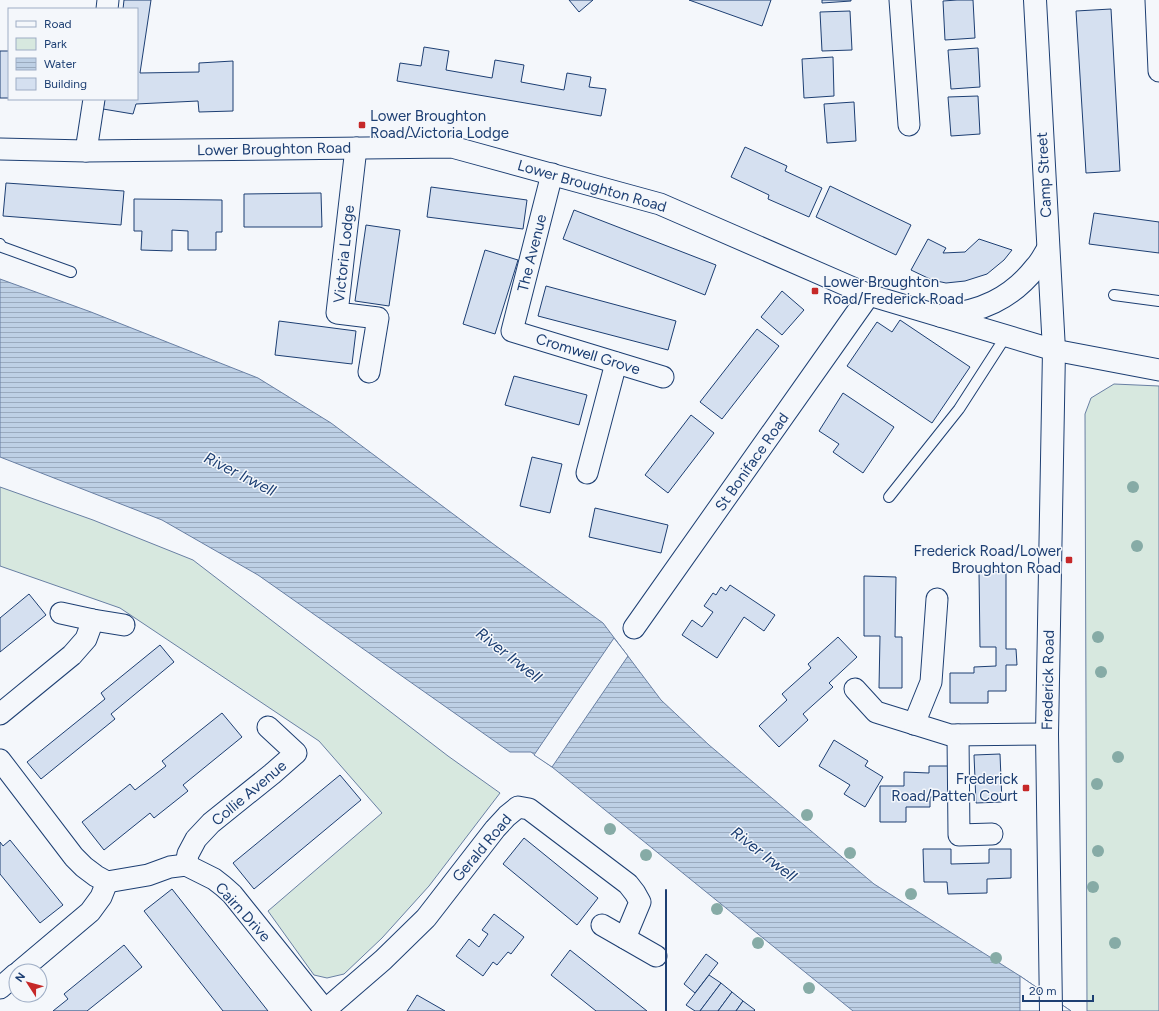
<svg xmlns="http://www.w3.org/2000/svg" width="1159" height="1011" viewBox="0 0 1159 1011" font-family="Figtree,sans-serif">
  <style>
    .green { fill: #d7e8df; stroke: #687fa3 }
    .water { fill: url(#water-rules); stroke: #687fa3 }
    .pier { fill: #f4f7fb; stroke: #687fa3 }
    .building { fill: #d5e0f0; stroke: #1d3f73 }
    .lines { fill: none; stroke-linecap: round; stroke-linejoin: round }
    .service-casing { stroke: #1d3f73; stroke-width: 12 }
    .minor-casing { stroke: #1d3f73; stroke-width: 23 }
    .secondary-casing { stroke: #1d3f73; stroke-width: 24 }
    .service { stroke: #f4f7fb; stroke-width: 10 }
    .minor { stroke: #f4f7fb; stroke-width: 21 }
    .secondary { stroke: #f4f7fb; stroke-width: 22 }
    .wall { stroke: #1d3f73; stroke-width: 2 }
    .tree { fill: #86aba6 }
    .poi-dot { fill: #c62828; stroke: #f4f7fb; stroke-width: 1.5 }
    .labels { text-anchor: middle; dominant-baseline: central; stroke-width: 3; stroke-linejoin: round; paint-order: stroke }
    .poi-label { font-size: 15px; fill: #1d3f73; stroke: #f4f7fb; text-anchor: start }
    .street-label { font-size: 15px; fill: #1d3f73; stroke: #f4f7fb }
    .water-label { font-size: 16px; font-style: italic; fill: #1d3f73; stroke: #f4f7fb }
  </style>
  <defs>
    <pattern id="water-rules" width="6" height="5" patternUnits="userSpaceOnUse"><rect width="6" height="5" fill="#bed0e5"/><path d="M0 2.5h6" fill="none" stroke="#9aaabe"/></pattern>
  </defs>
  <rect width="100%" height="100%" fill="#f4f7fb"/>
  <!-- green -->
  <g class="green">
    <path d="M1114,384L1159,386V1011H1087L1085,414L1091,398Z"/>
    <path d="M0,487L93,520L193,560L448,756L500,793L429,886L382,938L344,974L327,978L314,975L268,911L382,813L319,741L120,608L0,566Z"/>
  </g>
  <!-- water -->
  <path class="water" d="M0,279L91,312L258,378L331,423L496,546L603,623L661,700L709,745L874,884L1020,976L1071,1011H853L552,767L531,752H510L258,575L162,520L0,457Z"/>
  <!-- pier -->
  <g class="pier">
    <path d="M614,638L628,656L552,767L534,755Z"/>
    <path d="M1020,976L1071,1011H1020Z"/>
  </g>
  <!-- building -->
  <g class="building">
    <path d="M124,0H151L140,73L199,72V63L233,61V111L199,112L198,101L136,104L133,114L103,109L105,99H137V9H123Z"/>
    <path d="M569,0H593L579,12Z"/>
    <path d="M689,0H771L762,26Z"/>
    <path d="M822,0H851V1L822,3Z"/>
    <path d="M957,0H973L975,38L945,40L943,1Z"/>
    <path d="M1111,9L1120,171L1086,173L1076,11Z"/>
    <path d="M850,11L852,50L822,51L820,12Z"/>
    <path d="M424,47L449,51L446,70L492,78L495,60L524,65L521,82L564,90L567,73L591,77L589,87L606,89L601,116L397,81L400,63L421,66Z"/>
    <path d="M978,48L980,87L951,89L948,50Z"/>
    <rect x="0" y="51" width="9" height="47"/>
    <path d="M833,57L834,96L804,98L802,59Z"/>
    <path d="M978,96L980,134L951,136L948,97Z"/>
    <path d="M854,102L856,141L827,143L824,104Z"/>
    <path d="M745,147L787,166L785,171L822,188L809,217L768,199L769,195L731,177Z"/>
    <path d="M6,183L124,191L121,225L3,216Z"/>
    <path d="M830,186L911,225L896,255L816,217Z"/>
    <path d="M431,187L527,200L523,229L427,217Z"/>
    <path d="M321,193L322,227H244V194Z"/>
    <path d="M134,199L222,200V232H216V250H188V231L172,230V251L141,250L142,231H134Z"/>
    <path d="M574,210L716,265L705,295L563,239Z"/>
    <path d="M1094,213L1159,222V253L1089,244Z"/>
    <path d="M366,225L400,230L389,306L355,301Z"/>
    <path d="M928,239L946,248L943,253L965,252L979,239L1012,250L1004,260L987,274L965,281L946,283L932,280L911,270Z"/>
    <path d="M485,250L518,260L495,334L463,324Z"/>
    <path d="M546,286L676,321L668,350L538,316Z"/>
    <path d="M782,291L804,310L782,335L761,317Z"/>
    <path d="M900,320L970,367L932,423L847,366L877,322L892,332Z"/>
    <path d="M279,321L356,331L352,364L275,355Z"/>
    <path d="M757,329L779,346L722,419L700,402Z"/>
    <path d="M514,376L587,395L579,425L505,405Z"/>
    <path d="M843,393L894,427L863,473L833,452L839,444L819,431Z"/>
    <path d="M691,415L714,433L668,493L645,475Z"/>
    <path d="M532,457L562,464L550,513L520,506Z"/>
    <path d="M595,508L668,525L661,553L589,537Z"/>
    <path d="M1006,571V649H1016L1017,665H1006V691H988V703H950V673H974V667L996,666V647H980L979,572Z"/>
    <path d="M864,576L896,577L895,637H902V688H879L880,636H864Z"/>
    <path d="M730,585L775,615L764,631L744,617L717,658L682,635L692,620L702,627L713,612L704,606L713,593L716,595L721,587L726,591Z"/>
    <path d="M29,594L46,615L0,652V618Z"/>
    <path d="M838,637L857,657L829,683L833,687L803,714L808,720L779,747L759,726L787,700L782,694L811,668L808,664Z"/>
    <path d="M160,645L174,662L111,714L115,719L41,779L27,762L105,699L101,693Z"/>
    <path d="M222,713L242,737L183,785L188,791L154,818L150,813L104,850L82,822L130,784L135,790L166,766L162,761Z"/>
    <path d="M834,740L868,761L865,766L883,777L865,807L844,794L850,785L819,766Z"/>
    <path d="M1000,754L1002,802L976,803L974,755Z"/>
    <path d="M929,766H949V798L930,797V807H906V822H880V786H904V772L929,773Z"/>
    <path d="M340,775L361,800L254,889L233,863Z"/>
    <path d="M524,838L598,898L577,925L503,864Z"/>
    <path d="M10,840L63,905L40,923L0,874V842L3,846Z"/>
    <path d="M923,849H951V864L989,863V849H1011V878L987,879V893L948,894L947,882H924Z"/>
    <path d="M172,889L268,1011H223L144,911Z"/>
    <path d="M494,914L524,937L511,954L508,952L497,965L493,962L483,976L456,956L469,939L479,947L488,934L482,930Z"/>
    <path d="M124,945L142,967L87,1011H53L68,999L64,994Z"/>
    <path d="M570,950L647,1011H596L551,975Z"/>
    <path d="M706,954L718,963L695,993L684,984Z"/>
    <path d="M709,975L721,983L700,1011H695L686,1005Z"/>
    <path d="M721,983L732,992L718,1011H700Z"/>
    <path d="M732,992L743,1001L736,1011H718Z"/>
    <path d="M417,995L445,1011H407Z"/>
    <path d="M743,1001L755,1010L754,1011H736Z"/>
  </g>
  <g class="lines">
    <defs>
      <g id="service">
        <path d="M0,244L2,247L71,272"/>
        <path d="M1114,295L1159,301"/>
        <path d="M889,497L959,409L1006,336"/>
      </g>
      <g id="minor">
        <path d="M900,0L909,125"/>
        <path d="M1156,0L1159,71"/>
        <path d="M107,9L108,0"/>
        <path d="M356,148L337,313L378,318L369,372"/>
        <path d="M0,149L86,151L452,147L660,204L869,295L1054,350L1159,370"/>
        <path d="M86,151L94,99"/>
        <path d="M552,174L512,331L663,377"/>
        <path d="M587,473L616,363"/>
        <path d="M61,613L93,620L124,625"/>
        <path d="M634,628L869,295"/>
        <path d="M855,689L876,712L950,735L1047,734"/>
        <path d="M0,714L72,655L86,639L93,620"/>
        <path d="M914,724L931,682L937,599"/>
        <path d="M958,735L959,835L992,834"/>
        <path d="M0,760L74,857L84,867L96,876L107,882L148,875L170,867L186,865L214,879L223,886L232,894L325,1010"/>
        <path d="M186,865L188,854L196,839L211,823L272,774L296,753L268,727"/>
        <path d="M602,925L656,956"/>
        <path d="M20,971L90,912L101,897L107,882"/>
        <path d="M0,988L16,974"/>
        <path d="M324,1011L383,960L426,918L495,829L507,816L518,807L529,809L628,884L635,893L640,902L625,938"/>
      </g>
      <g id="secondary">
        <path d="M1035,0L1054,350L1047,734L1051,1011"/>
        <path d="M941,316C980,312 1011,299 1036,267C1041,262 1044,255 1048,249"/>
      </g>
    </defs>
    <!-- service casing -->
    <use href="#service" class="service-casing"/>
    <!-- minor casing -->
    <use href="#minor" class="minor-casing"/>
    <!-- secondary casing -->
    <use href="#secondary" class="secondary-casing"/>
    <!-- service -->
    <use href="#service" class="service"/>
    <!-- minor -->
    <use href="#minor" class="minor"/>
    <!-- secondary -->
    <use href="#secondary" class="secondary"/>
    <!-- wall -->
    <path class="wall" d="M666,890V1011"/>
  </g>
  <!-- trees -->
  <g class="tree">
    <circle cx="1133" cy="487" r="6"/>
    <circle cx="1137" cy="546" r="6"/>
    <circle cx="1098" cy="637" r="6"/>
    <circle cx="1101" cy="672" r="6"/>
    <circle cx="1118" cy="757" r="6"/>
    <circle cx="1097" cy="784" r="6"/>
    <circle cx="807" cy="815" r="6"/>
    <circle cx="610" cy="829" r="6"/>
    <circle cx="1098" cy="851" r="6"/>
    <circle cx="850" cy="853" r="6"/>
    <circle cx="646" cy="855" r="6"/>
    <circle cx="1093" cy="887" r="6"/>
    <circle cx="911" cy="894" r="6"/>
    <circle cx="717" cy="909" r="6"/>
    <circle cx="758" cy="943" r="6"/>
    <circle cx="1115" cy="943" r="6"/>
    <circle cx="996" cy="958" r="6"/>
    <circle cx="809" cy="988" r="6"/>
  </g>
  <!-- markers -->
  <g class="poi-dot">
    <rect x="358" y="121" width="8" height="8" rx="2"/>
    <rect x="811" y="287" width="8" height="8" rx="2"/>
    <rect x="1065" y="556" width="8" height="8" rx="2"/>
    <rect x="1022" y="784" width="8" height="8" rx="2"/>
  </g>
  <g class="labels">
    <!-- poi labels -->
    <g class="poi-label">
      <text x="370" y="116">Lower Broughton<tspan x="370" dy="17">Road/Victoria Lodge</tspan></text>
      <text x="823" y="282">Lower Broughton<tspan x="823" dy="17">Road/Frederick Road</tspan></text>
      <text x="1061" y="551" text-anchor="end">Frederick Road/Lower<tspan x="1061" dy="17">Broughton Road</tspan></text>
      <text x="1018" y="779" text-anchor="end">Frederick<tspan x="1018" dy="17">Road/Patten Court</tspan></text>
    </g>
    <!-- street labels -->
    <g class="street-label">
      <text transform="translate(274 149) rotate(-1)">Lower Broughton Road</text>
      <text transform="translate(1044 175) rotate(-93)">Camp Street</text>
      <text transform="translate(592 186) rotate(16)">Lower Broughton Road</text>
      <text transform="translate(532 253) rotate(-76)">The Avenue</text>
      <text transform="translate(344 254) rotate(-84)">Victoria Lodge</text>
      <text transform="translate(588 354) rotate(17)">Cromwell Grove</text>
      <text transform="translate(752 462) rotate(-55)">St Boniface Road</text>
      <text transform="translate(1048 680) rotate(-89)">Frederick Road</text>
      <text transform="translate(249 793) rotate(-40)">Collie Avenue</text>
      <text transform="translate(482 848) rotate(-50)">Gerald Road</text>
      <text transform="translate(243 912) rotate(48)">Cairn Drive</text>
    </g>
    <!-- water labels -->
    <g class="water-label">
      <text transform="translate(240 474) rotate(27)">River Irwell</text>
      <text transform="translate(509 655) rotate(38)">River Irwell</text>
      <text transform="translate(764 854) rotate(38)">River Irwell</text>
    </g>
  </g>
  <!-- legend -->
  <rect x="8" y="8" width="130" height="92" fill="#f4f7fb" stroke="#9eadc5"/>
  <rect x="16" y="21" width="20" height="6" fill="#f4f7fb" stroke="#9eadc5"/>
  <text x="44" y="28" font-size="12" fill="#1d3f73">Road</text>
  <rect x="16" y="38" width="20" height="12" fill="#d7e8df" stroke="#9eadc5"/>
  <text x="44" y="48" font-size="12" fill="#1d3f73">Park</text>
  <rect x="16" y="58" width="20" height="12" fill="url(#water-rules)" stroke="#9eadc5"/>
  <text x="44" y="68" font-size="12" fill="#1d3f73">Water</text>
  <rect x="16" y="78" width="20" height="12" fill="#d5e0f0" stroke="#9eadc5"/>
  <text x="44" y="88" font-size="12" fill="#1d3f73">Building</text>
  <!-- north arrow -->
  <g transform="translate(28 983) rotate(306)"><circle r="19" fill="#f4f7fb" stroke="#9eadc5"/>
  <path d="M0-3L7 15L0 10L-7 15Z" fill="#c62828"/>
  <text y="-6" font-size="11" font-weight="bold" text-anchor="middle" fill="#1d3f73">N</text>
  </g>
  <!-- scale -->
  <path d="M1023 995v6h70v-6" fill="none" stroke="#1d3f73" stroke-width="2"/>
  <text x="1029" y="995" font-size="12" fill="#1d3f73" stroke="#f4f7fb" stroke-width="3" paint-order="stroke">20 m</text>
</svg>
